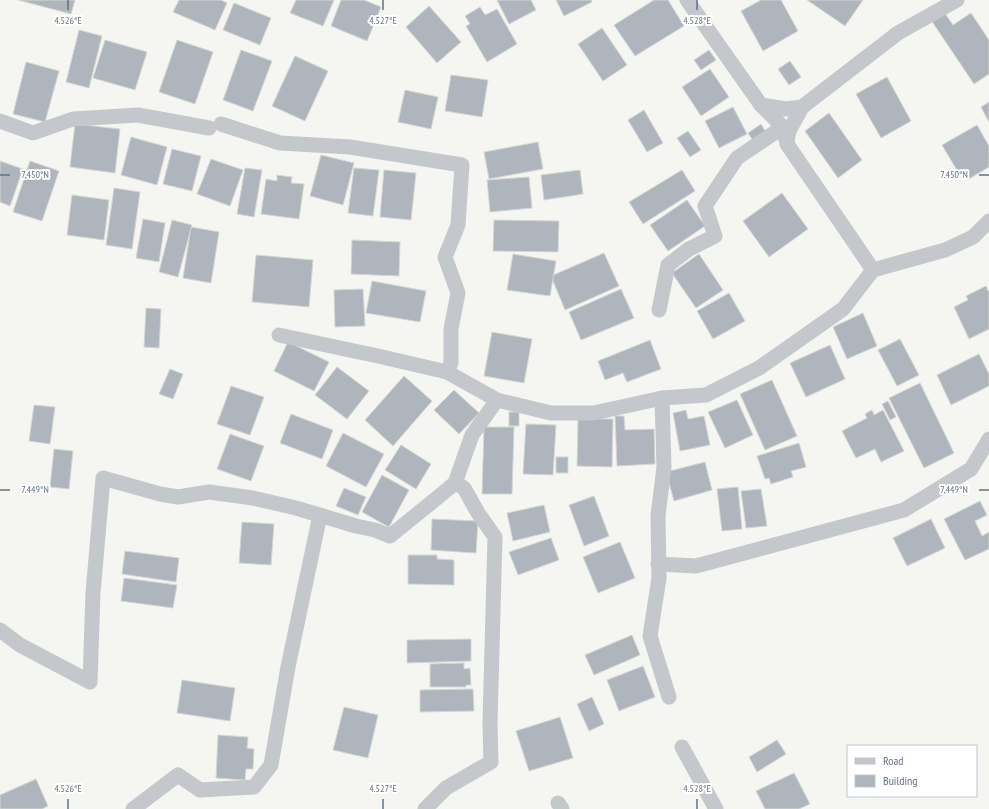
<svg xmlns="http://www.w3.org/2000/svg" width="989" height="809" viewBox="0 0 989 809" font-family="'PT Sans Narrow',sans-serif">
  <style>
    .building { fill: #afb5bc; stroke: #d6d7d4 }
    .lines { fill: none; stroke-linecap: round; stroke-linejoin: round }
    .street { stroke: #c4c7cb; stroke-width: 15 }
    .ticks { fill: none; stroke: #627184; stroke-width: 1.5 }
    .ticks-label { font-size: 10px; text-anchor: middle; fill: #627184; stroke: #fff; stroke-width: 4; stroke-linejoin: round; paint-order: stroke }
  </style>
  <rect width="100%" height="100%" fill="#f5f6f1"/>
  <!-- building -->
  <g class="building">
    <path d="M18,0H75L71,14Z"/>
    <path d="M179,0H221L227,3L215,30L173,12Z"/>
    <path d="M296,0H334L323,26L290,13Z"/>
    <path d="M341,0H364L381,7L367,41L331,26Z"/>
    <path d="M497,0H531L536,10L509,24Z"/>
    <path d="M556,0H591L592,2L564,16Z"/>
    <path d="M654,0H668L684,26L635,56L614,25Z"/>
    <path d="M761,0H781L798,31L763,51L741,11Z"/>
    <path d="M807,0H863L845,26Z"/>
    <path d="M234,3L271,18L260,45L223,30Z"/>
    <path d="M429,6L461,42L437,63L406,27Z"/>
    <path d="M480,7L485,15L497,9L517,44L487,62L466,26L470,24L465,16Z"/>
    <path d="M944,12L953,25L971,13L989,40V74L974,84L931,20Z"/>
    <path d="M602,28L627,65L603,81L578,44Z"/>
    <path d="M79,30L102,36L89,88L66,82Z"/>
    <path d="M105,40L147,52L135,90L93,78Z"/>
    <path d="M177,40L213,52L195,104L159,92Z"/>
    <path d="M241,50L272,61L253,111L223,100Z"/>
    <path d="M709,50L716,60L701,70L694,60Z"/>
    <path d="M295,56L328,71L305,121L272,106Z"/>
    <path d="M790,61L801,77L789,85L778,69Z"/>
    <path d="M26,62L59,71L45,122L13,114Z"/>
    <path d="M710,69L729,97L701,116L682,87Z"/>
    <path d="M451,75L488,80L482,117L445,111Z"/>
    <path d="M887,77L911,121L881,138L856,94Z"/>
    <path d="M405,90L438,97L431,129L398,122Z"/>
    <path d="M989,102V122L981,107Z"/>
    <path d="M733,107L747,134L719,148L705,121Z"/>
    <path d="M644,110L663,143L647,152L628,120Z"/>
    <path d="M829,113L862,160L838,178L805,131Z"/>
    <path d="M75,124L120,129L115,173L70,167Z"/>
    <path d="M761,124L767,134L754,142L748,133Z"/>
    <path d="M977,125L989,146V167L967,180L961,170L958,172L942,145Z"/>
    <path d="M688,131L701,150L690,157L677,138Z"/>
    <path d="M131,137L167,147L157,185L121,175Z"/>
    <path d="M538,142L543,169L489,179L484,152Z"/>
    <path d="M172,149L201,156L192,191L163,184Z"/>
    <path d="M321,155L354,163L343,205L310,196Z"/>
    <path d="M211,159L243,170L230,206L197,194Z"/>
    <path d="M0,161L23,169L10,206L0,202Z"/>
    <path d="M30,161L59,171L42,221L13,212Z"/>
    <path d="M245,168L262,170L254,217L237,214Z"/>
    <path d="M354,168L379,170L373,216L348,213Z"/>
    <path d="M384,170L416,173L411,220L380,217Z"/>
    <path d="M580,170L583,194L544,200L541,175Z"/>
    <path d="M682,170L695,191L643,224L629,202Z"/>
    <path d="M277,175L292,177L291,183L304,184L299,219L261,214L266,179L277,181Z"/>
    <path d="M529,177L532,208L490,212L487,180Z"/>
    <path d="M114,188L140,192L132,249L106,245Z"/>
    <path d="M782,193L808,229L769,257L743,221Z"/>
    <path d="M72,195L109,200L104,240L67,235Z"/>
    <path d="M687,200L705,226L668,251L650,225Z"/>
    <path d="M143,219L165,223L159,262L136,258Z"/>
    <path d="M172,220L192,225L178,277L159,272Z"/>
    <path d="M494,220L559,221L558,252L493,251Z"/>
    <path d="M191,227L219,232L211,283L183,278Z"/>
    <path d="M352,240L400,242L399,276L351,274Z"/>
    <path d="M604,253L619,286L565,310L551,276Z"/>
    <path d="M513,254L556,261L550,296L507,290Z"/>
    <path d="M699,254L723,290L696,308L672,273Z"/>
    <path d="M256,255L313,260L309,307L252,302Z"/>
    <path d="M372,281L426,291L420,322L366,313Z"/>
    <path d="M986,286L988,291L989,290V329L969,339L954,307L968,300L966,296Z"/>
    <path d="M363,289L365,326L335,327L334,290Z"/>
    <path d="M621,289L634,318L581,340L569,312Z"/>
    <path d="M729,293L745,321L713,339L697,311Z"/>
    <path d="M146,308L161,309L159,348L144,347Z"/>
    <path d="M863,313L877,346L847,359L833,327Z"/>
    <path d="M492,332L532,339L524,383L484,376Z"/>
    <path d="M900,339L919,375L897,386L878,350Z"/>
    <path d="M650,340L661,369L627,382L623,373L605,380L598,361Z"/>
    <path d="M288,342L329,362L314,391L274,371Z"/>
    <path d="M830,345L845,379L806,397L790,363Z"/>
    <path d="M979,354L989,374V386L951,405L937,375Z"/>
    <path d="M337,367L369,391L347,419L315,395Z"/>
    <path d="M170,369L183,374L173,399L159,394Z"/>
    <path d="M404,376L432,401L393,446L365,420Z"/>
    <path d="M772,380L797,436L765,450L740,394Z"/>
    <path d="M920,383L954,453L924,468L889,398Z"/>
    <path d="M231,386L264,397L250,435L217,424Z"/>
    <path d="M454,390L479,413L459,434L434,410Z"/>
    <path d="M737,400L753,435L725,448L708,412Z"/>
    <path d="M888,401L896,417L890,420L882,404Z"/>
    <path d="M34,405L55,407L50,444L29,441Z"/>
    <path d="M686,410L688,419L704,416L710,445L680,451L673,413Z"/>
    <path d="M872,410L874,415L883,410L904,451L881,462L875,449L856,458L842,431L867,418L865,414Z"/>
    <rect x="509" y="412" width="10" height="14"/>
    <path d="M291,414L333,430L322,459L280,443Z"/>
    <path d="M615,416H624L625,430L654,429L655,464L617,466Z"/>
    <path d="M578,419H613L612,467L577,466Z"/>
    <path d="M526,424L556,425L553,475L523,474Z"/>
    <path d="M484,427H514L512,494H482Z"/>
    <path d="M343,433L384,454L366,487L326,466Z"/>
    <path d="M230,434L264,446L251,481L217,469Z"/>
    <path d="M799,443L806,467L791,471L793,477L771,484L769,478L765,479L757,456Z"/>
    <path d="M401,445L431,464L416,489L385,470Z"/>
    <path d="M54,449L73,451L69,489L50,487Z"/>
    <rect x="556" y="457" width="12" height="16"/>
    <path d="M705,462L712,490L674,501L666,472Z"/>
    <path d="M382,475L409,490L389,527L362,512Z"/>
    <path d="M738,487L742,529L722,531L717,489Z"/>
    <path d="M344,488L366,497L358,515L336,506Z"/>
    <path d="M761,489L767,526L746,528L741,491Z"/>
    <path d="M594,496L609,536L584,546L569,505Z"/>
    <path d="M980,501L987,515L975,521L982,536L989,532V549L965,560L944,519Z"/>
    <path d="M544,505L550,532L513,541L507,513Z"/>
    <path d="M432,519L478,521L476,553L431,550Z"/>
    <path d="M931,519L945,548L907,566L893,538Z"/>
    <path d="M242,522L274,524L271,565L239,563Z"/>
    <path d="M551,538L559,560L518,575L509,552Z"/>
    <path d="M620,542L635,578L598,593L583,557Z"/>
    <path d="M125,551L179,558L176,582L122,574Z"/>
    <path d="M408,555H437V559L454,560V585L408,584Z"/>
    <path d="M124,578L177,585L173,608L121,601Z"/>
    <path d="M632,635L640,655L594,675L585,655Z"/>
    <path d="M471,639V661L407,663V640Z"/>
    <path d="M464,663V669L470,668L471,685H466V687H430V664Z"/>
    <path d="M643,666L655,697L619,711L607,680Z"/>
    <path d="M182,680L235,688L230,721L177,713Z"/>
    <path d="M473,689L474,711L420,712V690Z"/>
    <path d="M592,697L604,724L589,731L577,704Z"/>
    <path d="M344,707L378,715L368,758L333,750Z"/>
    <path d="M560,717L573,758L529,771L516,731Z"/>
    <path d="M218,735L248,737L247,748L254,749L253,769H246L245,780L216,778Z"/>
    <path d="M777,740L786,754L757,772L749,757Z"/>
    <path d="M794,773L810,804L799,809H765L756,791Z"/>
    <path d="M36,779L48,806L42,809H0V795Z"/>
  </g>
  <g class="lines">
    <!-- street -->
    <g class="street">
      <path d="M687,0L761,105L783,127L787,144L873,270"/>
      <path d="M761,105L786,109L802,107L898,33L957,0"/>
      <path d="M0,121L33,133L73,119L138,115L209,128"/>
      <path d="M221,124L280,143L350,147L462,165L458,225L445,257L458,293L451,329V363L447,372"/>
      <path d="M787,142L789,131L802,107"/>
      <path d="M659,310L668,265L689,249L715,236L705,206L737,158L783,127"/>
      <path d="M279,335L378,356L447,372L497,400L551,413H594L662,398L706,395L759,368L843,309L873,270L945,250L973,237L989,221"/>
      <path d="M662,398L664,467L658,516L659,578L650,636L669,697"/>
      <path d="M658,564L696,566L904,510L971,469L989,439"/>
      <path d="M0,630L20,645L90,682L93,593L103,478L160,494L178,497L209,492L253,498L296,508L356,526L375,530L390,536L437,498L455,483L472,435L497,400"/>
      <path d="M682,747L716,809"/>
      <path d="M558,803L562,809"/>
      <path d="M133,809L178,775L200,790L254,787L271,765L288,667L320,515"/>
      <path d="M425,809L446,788L491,762L490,723L495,537L478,513L464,488L455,483"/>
    </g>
  </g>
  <!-- ticks -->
  <path class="ticks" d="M68,0V10M383,0V10M697,0V10M0,175H10M979,175H989M0,490H10M979,490H989M68,799V809M383,799V809M697,799V809"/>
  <g class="ticks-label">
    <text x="68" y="24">4.526°E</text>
    <text x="383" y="24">4.527°E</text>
    <text x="697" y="24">4.528°E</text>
    <text x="35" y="178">7.450°N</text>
    <text x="954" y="178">7.450°N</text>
    <text x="35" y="493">7.449°N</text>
    <text x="954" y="493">7.449°N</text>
    <text x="68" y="792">4.526°E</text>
    <text x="383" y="792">4.527°E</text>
    <text x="697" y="792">4.528°E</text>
  </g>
  <!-- legend -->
  <rect x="847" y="745" width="130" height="52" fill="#ffffff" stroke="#c0c6ce"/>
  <rect x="855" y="758" width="20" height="6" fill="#c4c7cb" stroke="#c0c6ce"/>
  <text x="883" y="765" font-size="12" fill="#627184">Road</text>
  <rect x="855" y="775" width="20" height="12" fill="#afb5bc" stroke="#c0c6ce"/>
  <text x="883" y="785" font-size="12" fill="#627184">Building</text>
</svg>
